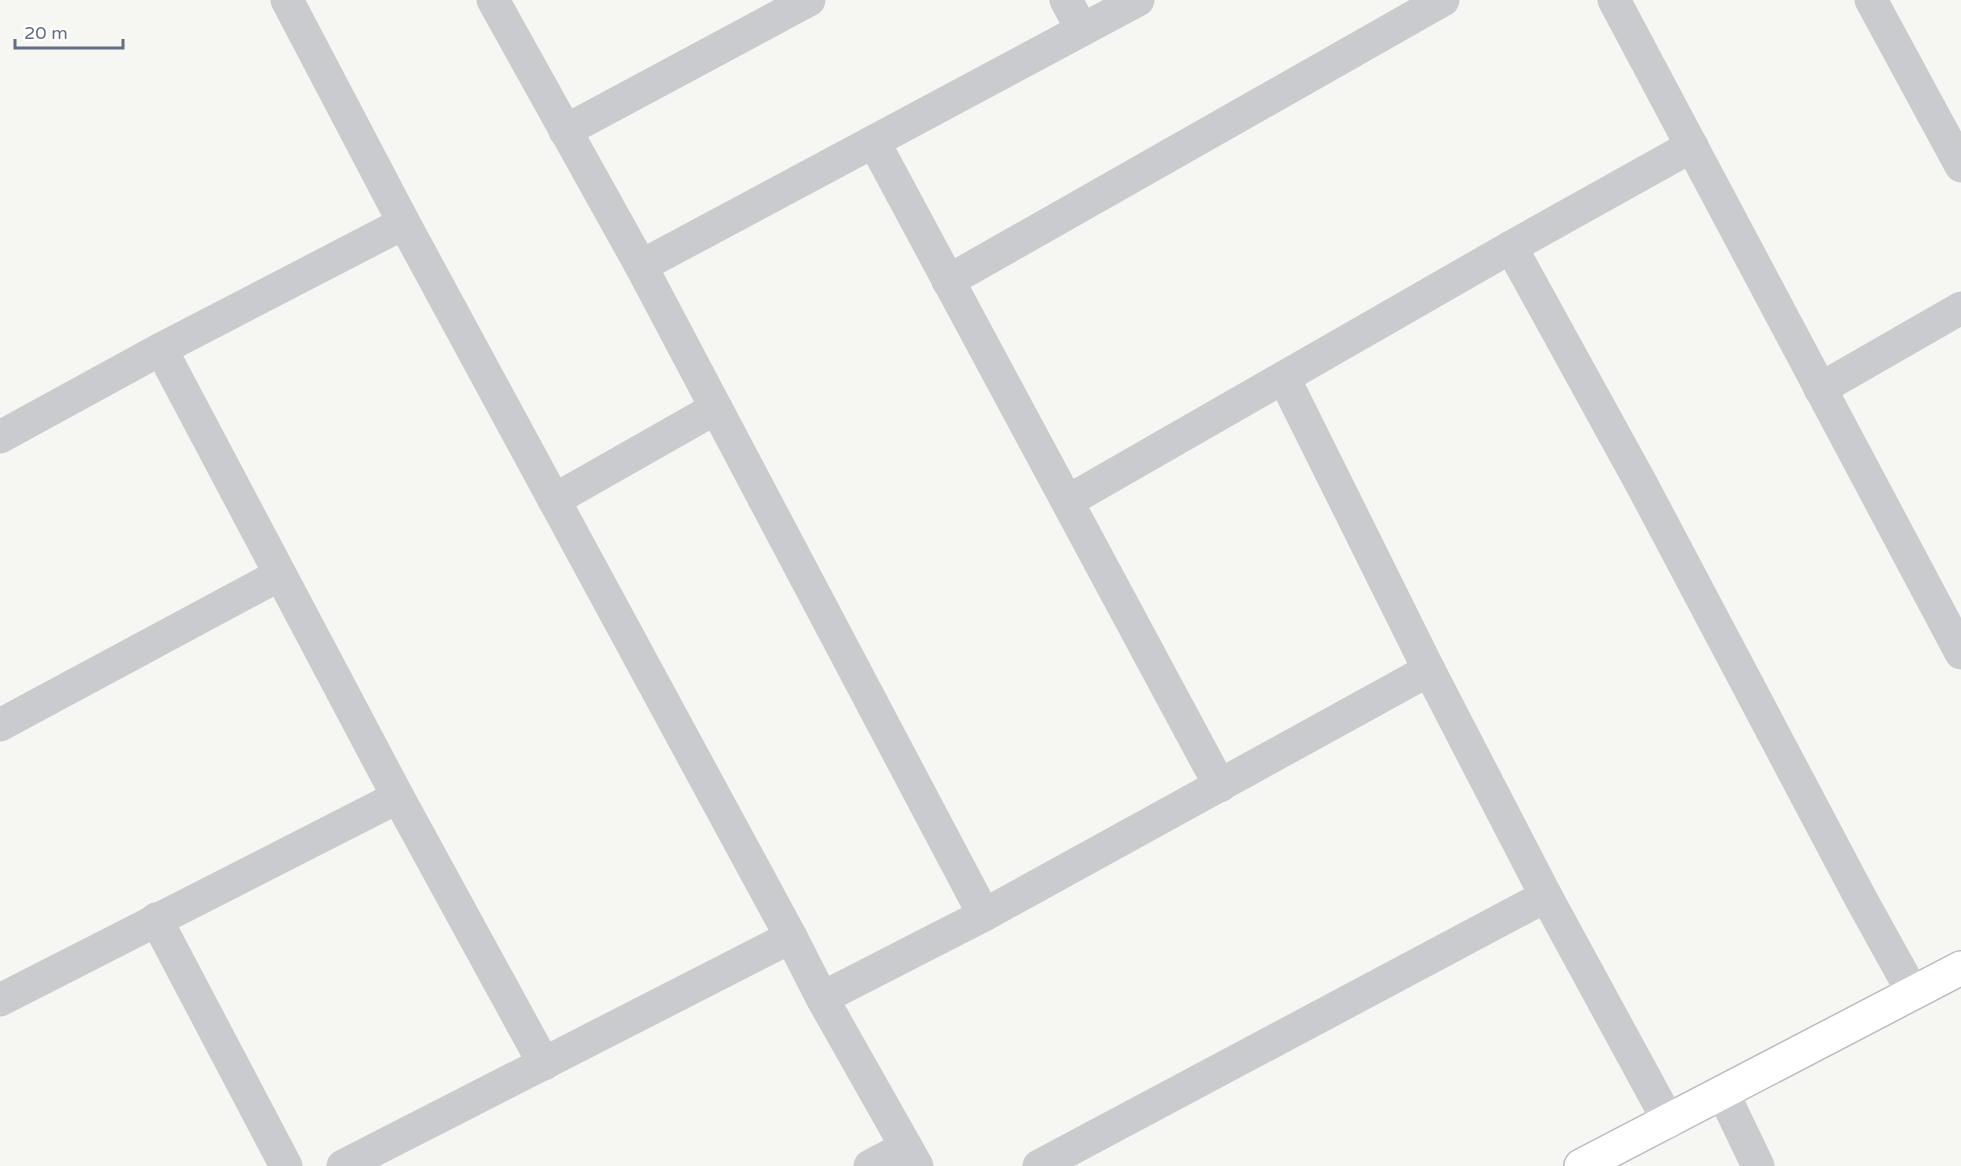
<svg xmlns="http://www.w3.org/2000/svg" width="1961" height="1166" viewBox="0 0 1961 1166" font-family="'Varela Round',sans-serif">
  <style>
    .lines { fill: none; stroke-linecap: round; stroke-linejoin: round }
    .highway-casing { stroke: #babcc0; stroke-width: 36 }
    .street { stroke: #c9cbcf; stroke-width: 33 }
    .highway { stroke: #fff; stroke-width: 33 }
  </style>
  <rect width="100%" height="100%" fill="#f6f7f3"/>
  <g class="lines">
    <defs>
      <path id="highway" d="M1581,1166L1961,968"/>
    </defs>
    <!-- highway casing -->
    <use href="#highway" class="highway-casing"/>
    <!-- street -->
    <g class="street">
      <path d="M287,0L404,223L791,937L822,998L917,1166"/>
      <path d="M493,0L641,266L984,915"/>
      <path d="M1066,0L1082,30"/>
      <path d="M1614,0L1961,653"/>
      <path d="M1871,0L1961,166"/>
      <path d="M565,131L809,0"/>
      <path d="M874,142L1220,786"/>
      <path d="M1511,247L1642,485L1861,899L1913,993"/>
      <path d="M641,266L1138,0"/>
      <path d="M948,281L1443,0"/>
      <path d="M161,349L398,797L544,1064"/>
      <path d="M1284,378L1429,670L1546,896L1669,1122"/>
      <path d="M1820,389L1961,308"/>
      <path d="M0,437L161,349L404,223"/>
      <path d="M554,500L716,408"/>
      <path d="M1068,501L1511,247L1692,146"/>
      <path d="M0,725L279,575"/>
      <path d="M156,919L286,1166"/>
      <path d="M822,998L984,915L1429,670"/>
      <path d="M0,1000L398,797"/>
      <path d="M1723,1093L1758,1166"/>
      <path d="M343,1166L791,937"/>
      <path d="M870,1166L906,1147"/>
      <path d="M1039,1166L1546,896"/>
    </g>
    <!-- highway -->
    <use href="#highway" class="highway"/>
  </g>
  <!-- scale -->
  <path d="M15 39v9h108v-9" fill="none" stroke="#636e86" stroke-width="3"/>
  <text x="24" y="39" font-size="18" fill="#636e86" stroke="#ffffff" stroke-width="4.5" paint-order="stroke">20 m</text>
</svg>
